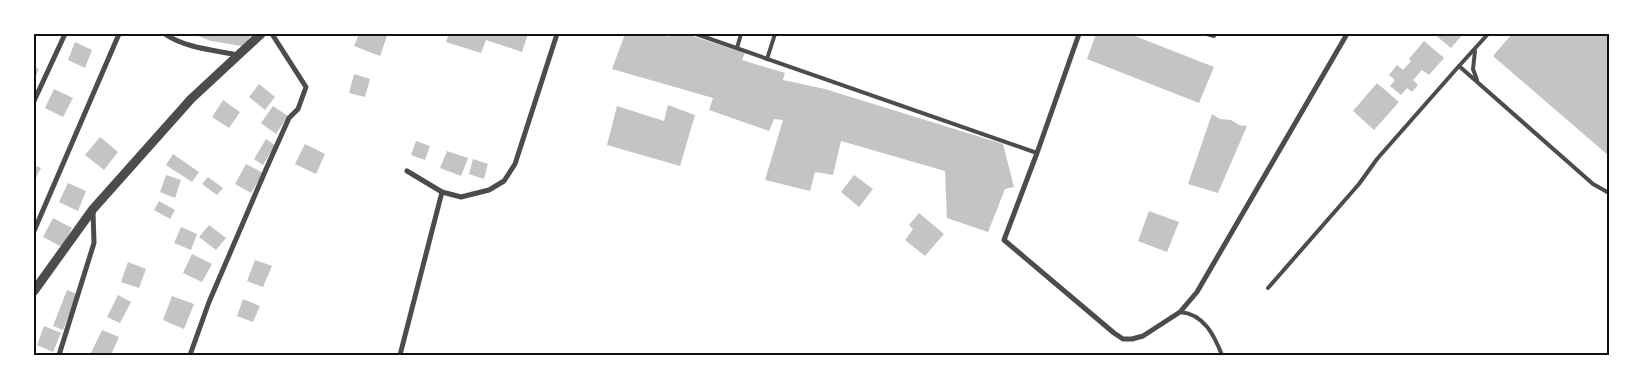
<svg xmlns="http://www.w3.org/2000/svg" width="1643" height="389" viewBox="0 0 1643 389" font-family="'Archivo Narrow',sans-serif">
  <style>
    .building { fill: #c4c4c4 }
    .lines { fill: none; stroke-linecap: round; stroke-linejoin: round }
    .service { stroke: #4c4c4c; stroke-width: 4 }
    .minor { stroke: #4c4c4c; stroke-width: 5 }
    .tertiary { stroke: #4c4c4c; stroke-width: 9 }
    .neatline { fill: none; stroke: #111; stroke-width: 2 }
  </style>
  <rect width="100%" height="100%" fill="#fff"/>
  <!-- building -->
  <g class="building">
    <path d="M193,34H253L242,46L211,41Z"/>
    <path d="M359,34H379L387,36L380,56L354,46Z"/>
    <path d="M449,34H528L522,52L486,40L481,53L446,42Z"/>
    <path d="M625,34H659L669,37L671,34H686L745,53L742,60L785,73L783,80L825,89L1003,144L1014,187L1005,189L988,232L947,218L945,171L841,141L833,175L815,172L810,191L765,180L783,120L774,119L769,131L709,110L713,98L612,69Z"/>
    <path d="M1096,34H1130L1214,67L1199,103L1087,59Z"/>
    <path d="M1434,34H1463L1451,48Z"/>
    <path d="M1512,34H1609V156L1493,56Z"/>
    <path d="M1424,41L1444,58L1429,75L1422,70L1413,80L1418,85L1412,92L1407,88L1401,95L1390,86L1395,80L1389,75L1397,65L1403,70L1411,61L1409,59Z"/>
    <path d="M75,42L92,50L85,68L68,60Z"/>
    <path d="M34,67L39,69L34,81Z"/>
    <path d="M354,74L370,79L365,97L349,93Z"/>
    <path d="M1377,83L1399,102L1374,130L1353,111Z"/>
    <path d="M259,84L275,97L265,110L249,97Z"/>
    <path d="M54,89L73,98L63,117L45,108Z"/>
    <path d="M223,100L240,112L229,128L212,117Z"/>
    <path d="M668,105L695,115L680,166L607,145L617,106L664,121Z"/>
    <path d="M273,106L288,116L276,134L261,123Z"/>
    <path d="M1212,114L1220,119L1231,120L1239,125L1247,126L1218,193L1188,184Z"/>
    <path d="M100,137L118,152L104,170L85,155Z"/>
    <path d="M266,139L275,145L263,165L254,159Z"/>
    <path d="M416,141L430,146L425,160L411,155Z"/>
    <path d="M305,144L325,154L316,174L295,164Z"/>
    <path d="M447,151L468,158L461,176L440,168Z"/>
    <path d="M173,154L199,172L192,182L166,165Z"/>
    <path d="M473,159L488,164L484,179L469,174Z"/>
    <path d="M246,164L263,173L251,193L235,184Z"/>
    <path d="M34,165L41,168L34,182Z"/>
    <path d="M166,175L181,180L175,198L160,192Z"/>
    <path d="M854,175L873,189L859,207L841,192Z"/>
    <path d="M208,177L223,188L217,195L202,184Z"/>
    <path d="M68,183L86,191L78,211L59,202Z"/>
    <path d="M159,201L175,210L170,219L154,210Z"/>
    <path d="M1149,211L1179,222L1167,252L1138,241Z"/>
    <path d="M919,213L944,234L925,256L905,240L913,229L909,225Z"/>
    <path d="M53,218L72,228L62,247L43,237Z"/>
    <path d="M209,225L226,238L216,250L199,237Z"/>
    <path d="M181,227L197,234L191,250L174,243Z"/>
    <path d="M192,254L212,264L202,282L183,273Z"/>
    <path d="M255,260L272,266L263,287L247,281Z"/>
    <path d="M128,262L146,269L139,288L121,282Z"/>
    <path d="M67,290L77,294L63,330L53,326Z"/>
    <path d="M118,295L131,302L120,323L107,317Z"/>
    <path d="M172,296L194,304L184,329L163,320Z"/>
    <path d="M243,299L260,306L253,322L237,316Z"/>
    <path d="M44,326L61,333L53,352L37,345Z"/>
    <path d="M102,330L119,337L111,355H90Z"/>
  </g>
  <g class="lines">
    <!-- service -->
    <g class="service">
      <path d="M696,34L1037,153"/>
      <path d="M1207,34L1214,36"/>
      <path d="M1488,34L1459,66L1593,184L1609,193"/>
      <path d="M737,48L741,34"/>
      <path d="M1475,51L1473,69L1477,80"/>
      <path d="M767,59L775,34"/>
      <path d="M1268,288L1359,184L1377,159L1459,66"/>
      <path d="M1180,312C1204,314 1214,335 1222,355"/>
    </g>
    <!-- minor -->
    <g class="minor">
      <path d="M165,34C185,48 214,50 238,55"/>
      <path d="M1079,34L1037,153L1004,240L1114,333L1123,339H1132L1143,336L1180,312L1197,292L1347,34"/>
      <path d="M34,101L65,34"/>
      <path d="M407,171L442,192L461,197L489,190L504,181L515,164L557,34"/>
      <path d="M34,231L119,34"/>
      <path d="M59,355L94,243L93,212"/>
      <path d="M190,355L209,302L267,167L289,118L298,109L306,87L272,34"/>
      <path d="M400,355L442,192"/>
    </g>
    <!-- tertiary -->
    <path class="tertiary" d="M34,291L93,209L191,99L261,34"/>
  </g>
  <!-- border -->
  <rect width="1643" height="389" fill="none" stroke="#ffffff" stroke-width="70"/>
  <rect x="35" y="35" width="1573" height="319" class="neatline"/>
</svg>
